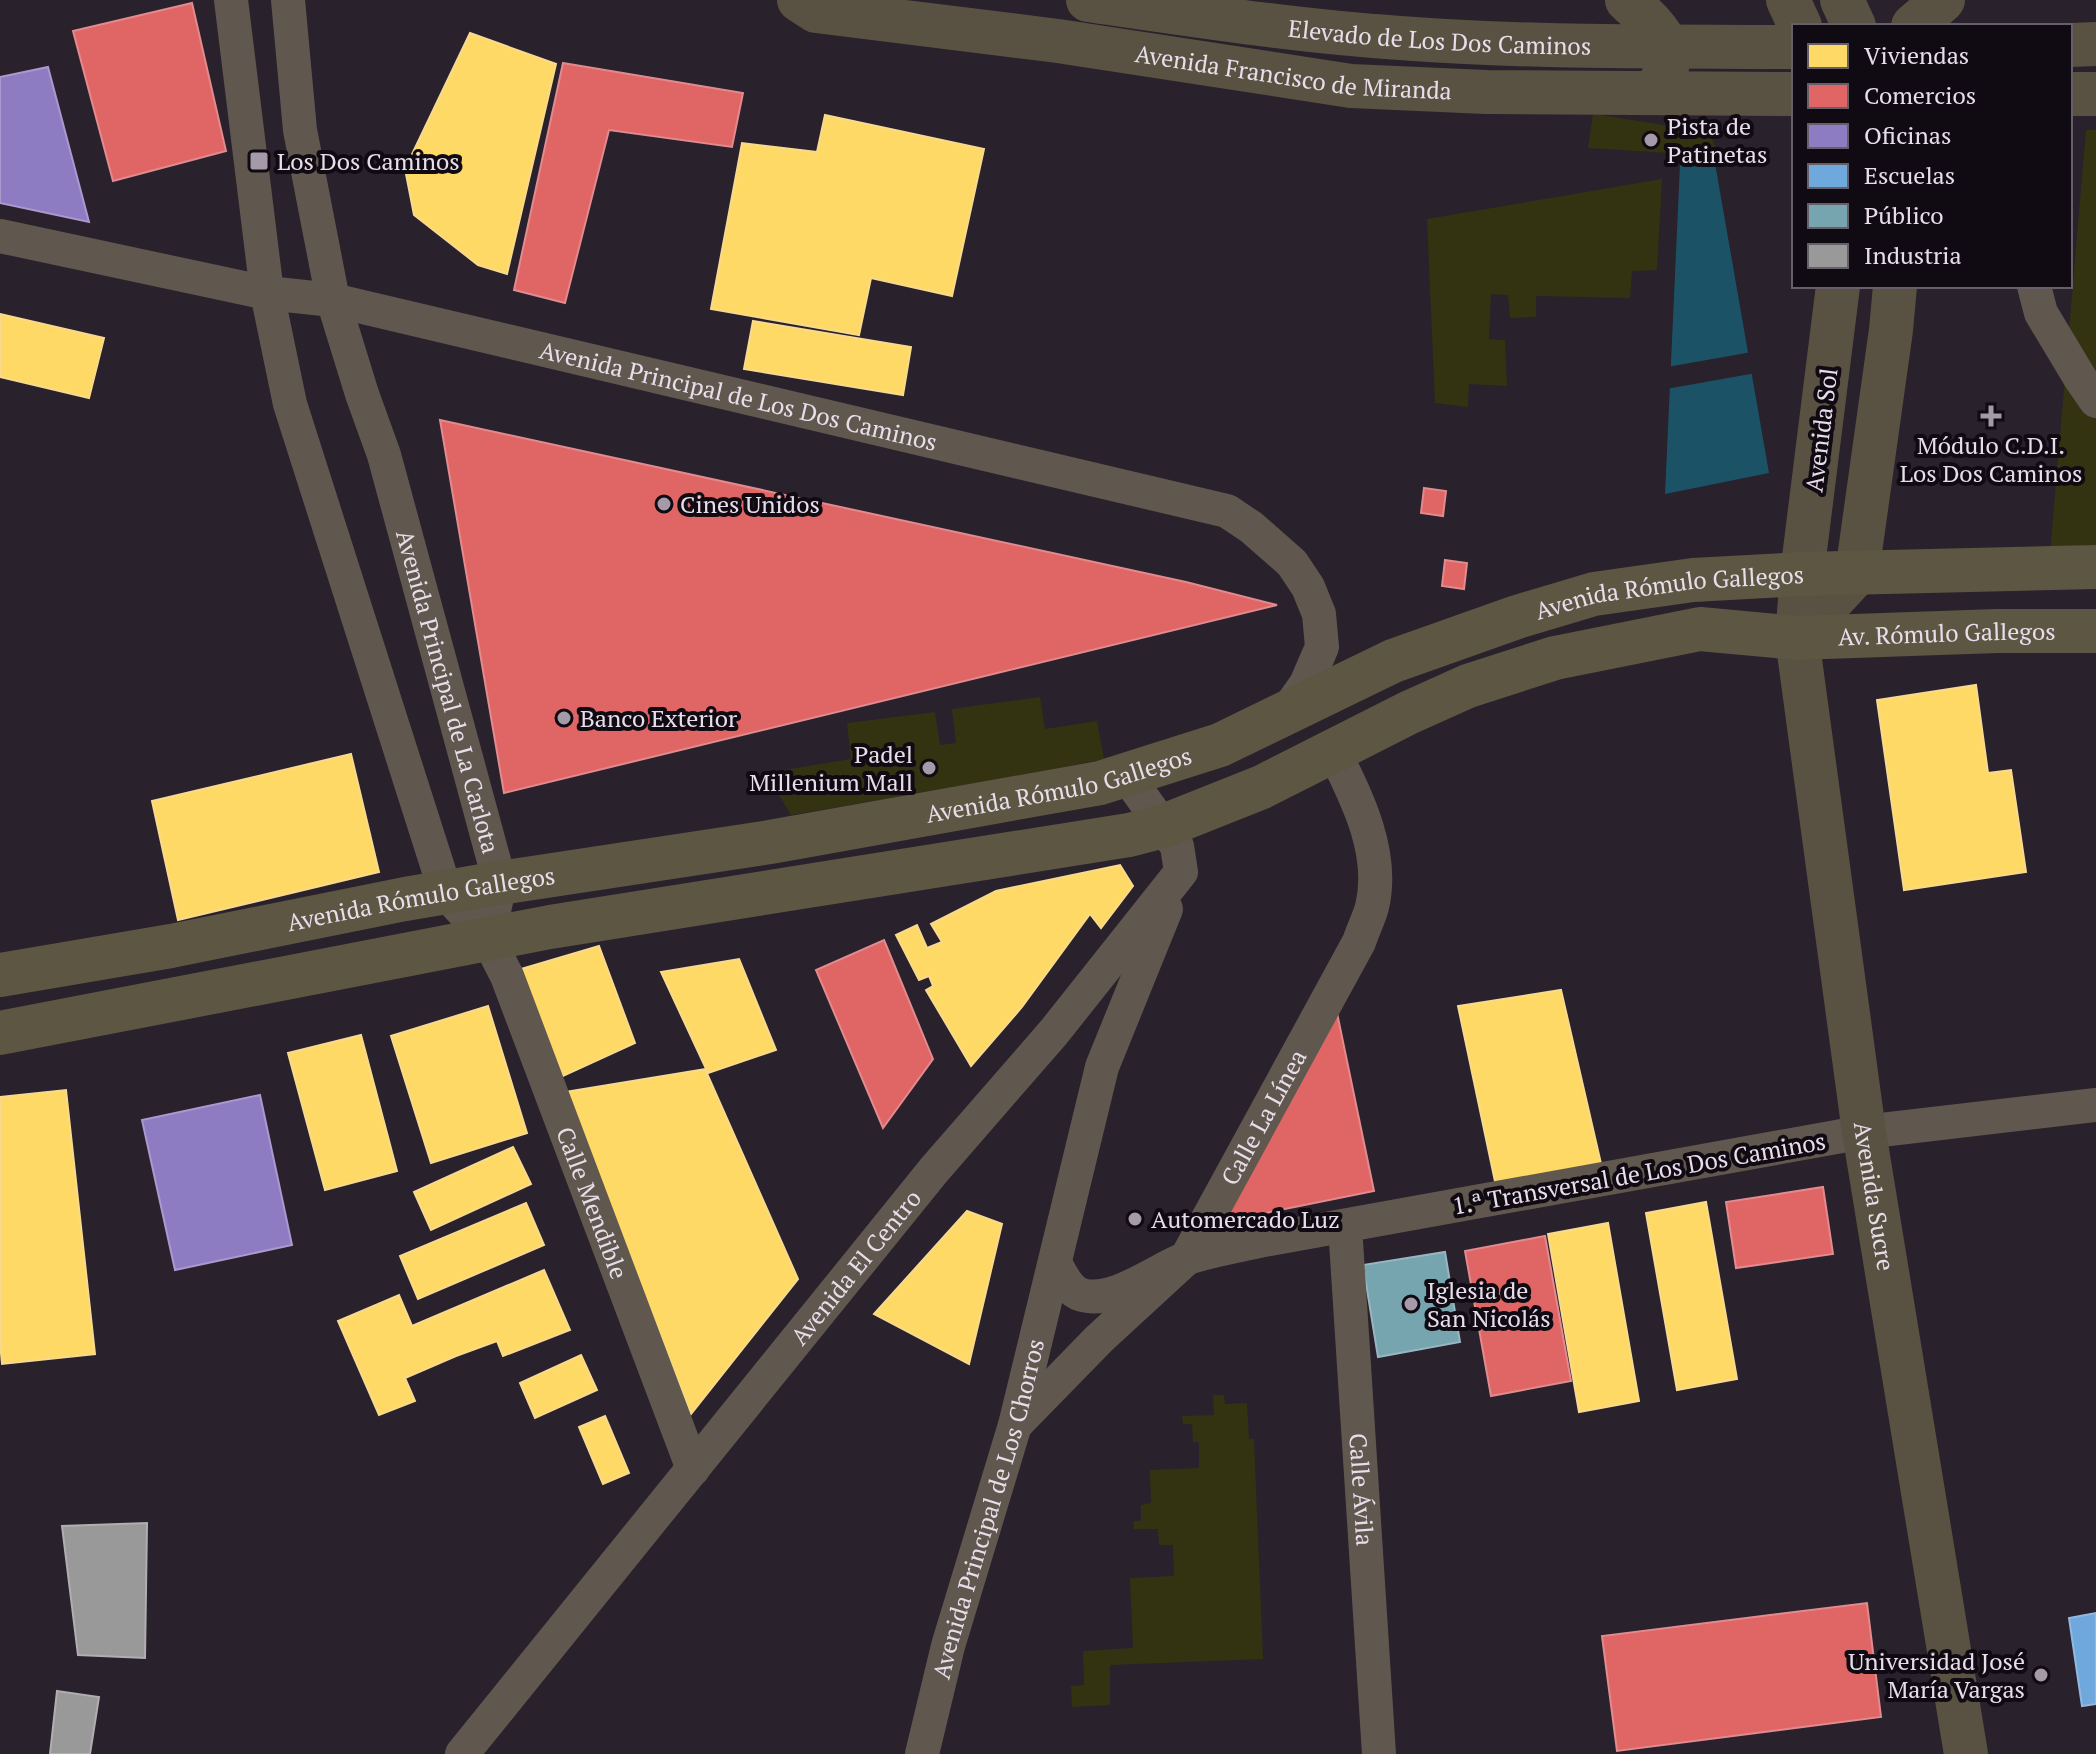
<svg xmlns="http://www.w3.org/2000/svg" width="2096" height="1754" viewBox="0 0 2096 1754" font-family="'PT Serif',serif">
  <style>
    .green { fill: #333312 }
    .water { fill: #1c5265 }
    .pier { fill: #29212c }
    .homes { fill: #ffd966; stroke: #f8da8e; stroke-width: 2 }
    .shops { fill: #e06666; stroke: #e28a8e; stroke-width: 2 }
    .offices { fill: #8e7cc3; stroke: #a999cf; stroke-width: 2 }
    .schools { fill: #6fa8dc; stroke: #93b8e0; stroke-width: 2 }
    .public { fill: #76a5af; stroke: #98b6c1; stroke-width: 2 }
    .industry { fill: #999; stroke: #b1adb1; stroke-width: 2 }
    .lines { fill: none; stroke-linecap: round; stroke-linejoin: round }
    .street { stroke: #60584e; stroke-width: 34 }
    .secondary { stroke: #595242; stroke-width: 44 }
    .primary { stroke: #5d5643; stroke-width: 44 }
    .secondary-bridge { stroke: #595242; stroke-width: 44 }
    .poi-dot { fill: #a59ba8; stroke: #100a12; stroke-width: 3 }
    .labels { text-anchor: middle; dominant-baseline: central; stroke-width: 8; stroke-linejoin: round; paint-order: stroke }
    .street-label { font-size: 24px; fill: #e8ddea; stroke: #100a12 }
    .poi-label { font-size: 24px; fill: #e8ddea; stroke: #100a12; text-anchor: start }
  </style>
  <rect width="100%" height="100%" fill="#29212c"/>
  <!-- green -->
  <g class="green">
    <path d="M1593,114L1710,132L1718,156L1588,148Z"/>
    <path d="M2086,130H2096V552L2050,554Z"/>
    <path d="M1662,179L1657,270L1632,271L1630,298L1536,296V317L1510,318L1508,295L1491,294L1489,339L1505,340L1507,386L1469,384L1468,407L1435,403L1427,219Z"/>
    <path d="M1040,697L1045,729L1097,721L1104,759L1019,776L791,815L766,773L851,759L847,723L935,712L940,745L956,743L952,709Z"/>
    <path d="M1213,1395H1224L1225,1404L1247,1403L1249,1439H1254L1263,1659L1110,1665V1705L1072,1707L1071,1686L1084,1685L1083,1651L1133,1648L1130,1578L1174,1576L1173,1545H1159L1158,1529H1134V1521H1141V1505L1151,1503L1150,1470L1199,1468V1442H1193L1192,1424H1183L1182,1416L1214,1415Z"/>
  </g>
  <!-- water -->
  <path class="water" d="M1715,163L1769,473L1665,494L1680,164Z"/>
  <!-- pier -->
  <path class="pier" d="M1752,352L1756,373L1666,389L1667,367Z"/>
  <!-- homes -->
  <g class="homes">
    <path d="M470,33L556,64L507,274L478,265L414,215L405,169Z"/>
    <path d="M825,115L984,149L952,296L871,278L859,335L711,309L742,143L817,152Z"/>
    <path d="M0,314L104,338L89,398L0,377Z"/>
    <path d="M753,321L911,347L903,395L744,369Z"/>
    <path d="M1976,685L1988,773L2011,770L2026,872L1904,890L1877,700Z"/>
    <path d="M351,754L379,872L178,920L152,801Z"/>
    <path d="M1120,865L1133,886L1101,928L1090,914L1022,1007L971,1066L926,990L933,986L929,976L919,980L896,935L917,925L927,948L942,942L931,924L996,891Z"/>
    <path d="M599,946L635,1043L563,1076L518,970Z"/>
    <path d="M739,959L776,1050L708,1073L661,972Z"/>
    <path d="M1561,990L1602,1168L1496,1186L1458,1006Z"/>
    <path d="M488,1006L527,1133L431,1163L391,1036Z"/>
    <path d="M361,1035L397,1171L325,1190L288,1053Z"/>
    <path d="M705,1069L798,1279L691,1414L565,1092Z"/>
    <path d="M66,1090L95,1354L2,1364L0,1342V1097Z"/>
    <path d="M513,1147L531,1184L431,1230L414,1192Z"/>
    <path d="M1706,1202L1737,1379L1677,1390L1646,1213Z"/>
    <path d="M526,1203L544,1245L418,1299L400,1256Z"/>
    <path d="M967,1211L1002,1224L969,1364L874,1314Z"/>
    <path d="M1608,1223L1639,1401L1579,1412L1548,1234Z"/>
    <path d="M544,1270L570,1330L503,1356L497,1341L456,1356L405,1378L415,1401L379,1415L338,1321L399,1295L412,1326Z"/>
    <path d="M581,1355L597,1390L535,1418L520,1383Z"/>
    <path d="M605,1416L629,1473L603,1484L579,1427Z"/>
  </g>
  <!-- shops -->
  <g class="shops">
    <path d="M192,3L226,151L113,181L73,31Z"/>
    <path d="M563,63L743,93L732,147L609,130L565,303L514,290Z"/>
    <path d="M440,420L1186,582L1277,605L504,793Z"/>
    <path d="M1424,488L1446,491L1443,516L1421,513Z"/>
    <path d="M1445,560L1467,563L1464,589L1442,586Z"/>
    <path d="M884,940L933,1059L883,1128L816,970Z"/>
    <path d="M1336,1008L1374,1191L1221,1222Z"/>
    <path d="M1823,1187L1833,1254L1736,1268L1726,1202Z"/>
    <path d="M1545,1236L1571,1381L1491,1396L1465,1251Z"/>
    <path d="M1867,1603L1881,1717L1617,1751L1602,1636Z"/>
  </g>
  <!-- offices -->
  <g class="offices">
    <path d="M48,67L89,222L0,203V77Z"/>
    <path d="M260,1095L292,1245L175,1270L142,1120Z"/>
  </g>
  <!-- schools -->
  <path class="schools" d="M2096,1613V1704L2082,1706L2069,1618Z"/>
  <!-- public -->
  <path class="public" d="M1445,1252L1460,1342L1378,1357L1363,1265Z"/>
  <!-- industry -->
  <g class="industry">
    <path d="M147,1523L145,1658L78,1655L62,1526Z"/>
    <path d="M57,1691L99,1697L90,1754H50Z"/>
  </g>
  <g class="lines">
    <!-- street -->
    <g class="street">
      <path id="s1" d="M231,0L267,293L290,404L446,893L488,939L507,976L693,1469"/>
      <path id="s2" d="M288,0L300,130L333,300L362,394L384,455L500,883L488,939"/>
      <path id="s3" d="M0,236L267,293L333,300L1227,511L1251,527L1292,563L1308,587L1319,614L1322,647L1306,684L1284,715"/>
      <path d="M2034,286L2041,313L2080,378L2096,401"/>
      <path id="s4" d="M1345,1226L1379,1754"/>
      <path d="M1055,1263C1061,1274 1068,1291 1082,1295C1114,1304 1156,1270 1185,1259C1210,1250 1238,1246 1264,1240L1864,1132L2096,1105"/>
      <path id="s5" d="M1015,1425L1099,1339L1186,1259L1359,942C1363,930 1369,918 1372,907C1385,853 1357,798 1334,752"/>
      <path id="s6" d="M462,1754L934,1170L1054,1032L1181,872L1177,846L1127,776"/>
      <path id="s7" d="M922,1754L948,1646L1015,1425L1102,1067L1166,909"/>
    </g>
    <!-- secondary -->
    <g class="secondary">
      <path id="s8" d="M799,0L816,11L1058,41L1351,86L1486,92L1794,94"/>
      <path d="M1627,0C1649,21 1682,45 1662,79"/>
      <path d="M1788,0L1800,26"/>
      <path d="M1842,0L1854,26"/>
      <path d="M1913,26L1943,0"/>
      <path d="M2070,45L2096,44"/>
      <path d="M2070,94H2096"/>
      <path id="s9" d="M1838,286L1802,574L1797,638L1864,1132L1966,1754"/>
      <path d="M1797,638L1857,573L1891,330L1895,286"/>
    </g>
    <!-- primary -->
    <g class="primary">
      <path id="s10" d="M0,975L171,946L405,899L500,883L770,842L1100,783L1220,745L1393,661L1517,617L1594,594L1693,580L1802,574L2096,567"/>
      <path id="s11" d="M0,1033L550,927L1129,835L1164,826L1262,787L1408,713L1468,686L1555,658L1700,629L1797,638L1997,631H2096"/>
    </g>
    <!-- secondary-bridge -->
    <path class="secondary-bridge" id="s12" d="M1088,0C1192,15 1296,31 1400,38C1531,48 1663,46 1794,47"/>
  </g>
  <!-- markers -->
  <g class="poi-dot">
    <circle cx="1651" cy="140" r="8"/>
    <rect x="249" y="151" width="20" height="20" rx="4"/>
    <path d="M1987 404h8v8h8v8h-8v8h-8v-8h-8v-8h8z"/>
    <circle cx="664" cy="504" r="8"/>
    <circle cx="564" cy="718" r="8"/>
    <circle cx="929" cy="768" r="8"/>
    <circle cx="1135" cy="1219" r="8"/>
    <circle cx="1411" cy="1304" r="8"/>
    <circle cx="2041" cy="1675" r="8"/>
  </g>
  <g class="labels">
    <!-- street labels -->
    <g class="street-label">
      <text stroke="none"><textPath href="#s12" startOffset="354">Elevado de Los Dos Caminos</textPath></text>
      <text stroke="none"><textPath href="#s8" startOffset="502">Avenida Francisco de Miranda</textPath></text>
      <text stroke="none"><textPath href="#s3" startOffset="756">Avenida Principal de Los Dos Caminos</textPath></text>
      <text transform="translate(1821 430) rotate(-83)">Avenida Sol</text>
      <text stroke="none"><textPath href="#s10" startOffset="1722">Avenida Rómulo Gallegos</textPath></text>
      <text stroke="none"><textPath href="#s11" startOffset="2004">Av. Rómulo Gallegos</textPath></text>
      <text stroke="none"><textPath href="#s2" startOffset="712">Avenida Principal de La Carlota</textPath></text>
      <text stroke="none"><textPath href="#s10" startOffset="1076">Avenida Rómulo Gallegos</textPath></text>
      <text stroke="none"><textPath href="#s10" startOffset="428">Avenida Rómulo Gallegos</textPath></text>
      <text stroke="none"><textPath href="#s5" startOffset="400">Calle La Línea</textPath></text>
      <text transform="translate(1639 1173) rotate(-10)">1.ª Transversal de Los Dos Caminos</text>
      <text stroke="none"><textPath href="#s9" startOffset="918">Avenida Sucre</textPath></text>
      <text stroke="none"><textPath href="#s1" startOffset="1268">Calle Mendible</textPath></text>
      <text stroke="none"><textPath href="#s6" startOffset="626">Avenida El Centro</textPath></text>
      <text stroke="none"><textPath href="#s4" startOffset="264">Calle Ávila</textPath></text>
      <text stroke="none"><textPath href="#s7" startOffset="254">Avenida Principal de Los Chorros</textPath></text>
    </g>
    <!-- poi labels -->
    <g class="poi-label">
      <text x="1667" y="126">Pista de<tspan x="1667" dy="28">Patinetas</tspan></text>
      <text x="277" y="161">Los Dos Caminos</text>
      <text x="1991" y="445" text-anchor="middle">Módulo C.D.I.<tspan x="1991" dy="28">Los Dos Caminos</tspan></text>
      <text x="680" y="504">Cines Unidos</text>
      <text x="580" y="718">Banco Exterior</text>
      <text x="913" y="754" text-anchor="end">Padel<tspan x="913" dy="28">Millenium Mall</tspan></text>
      <text x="1151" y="1219">Automercado Luz</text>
      <text x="1427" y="1290">Iglesia de<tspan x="1427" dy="28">San Nicolás</tspan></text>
      <text x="2025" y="1661" text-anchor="end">Universidad José<tspan x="2025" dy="28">María Vargas</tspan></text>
    </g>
  </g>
  <!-- legend -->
  <rect x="1792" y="24" width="280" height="264" fill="#100a12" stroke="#665e68" stroke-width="2"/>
  <rect x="1808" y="44" width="40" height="24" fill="#ffd966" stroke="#665e68" stroke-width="2"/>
  <text x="1864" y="64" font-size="24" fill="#e8ddea">Viviendas</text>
  <rect x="1808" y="84" width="40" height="24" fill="#e06666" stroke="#665e68" stroke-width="2"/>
  <text x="1864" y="104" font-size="24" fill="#e8ddea">Comercios</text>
  <rect x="1808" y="124" width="40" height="24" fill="#8e7cc3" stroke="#665e68" stroke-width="2"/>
  <text x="1864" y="144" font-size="24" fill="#e8ddea">Oficinas</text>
  <rect x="1808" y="164" width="40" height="24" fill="#6fa8dc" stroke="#665e68" stroke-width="2"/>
  <text x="1864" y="184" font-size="24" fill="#e8ddea">Escuelas</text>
  <rect x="1808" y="204" width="40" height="24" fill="#76a5af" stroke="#665e68" stroke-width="2"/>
  <text x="1864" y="224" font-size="24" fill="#e8ddea">Público</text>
  <rect x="1808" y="244" width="40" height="24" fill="#999999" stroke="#665e68" stroke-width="2"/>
  <text x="1864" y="264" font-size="24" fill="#e8ddea">Industria</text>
</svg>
